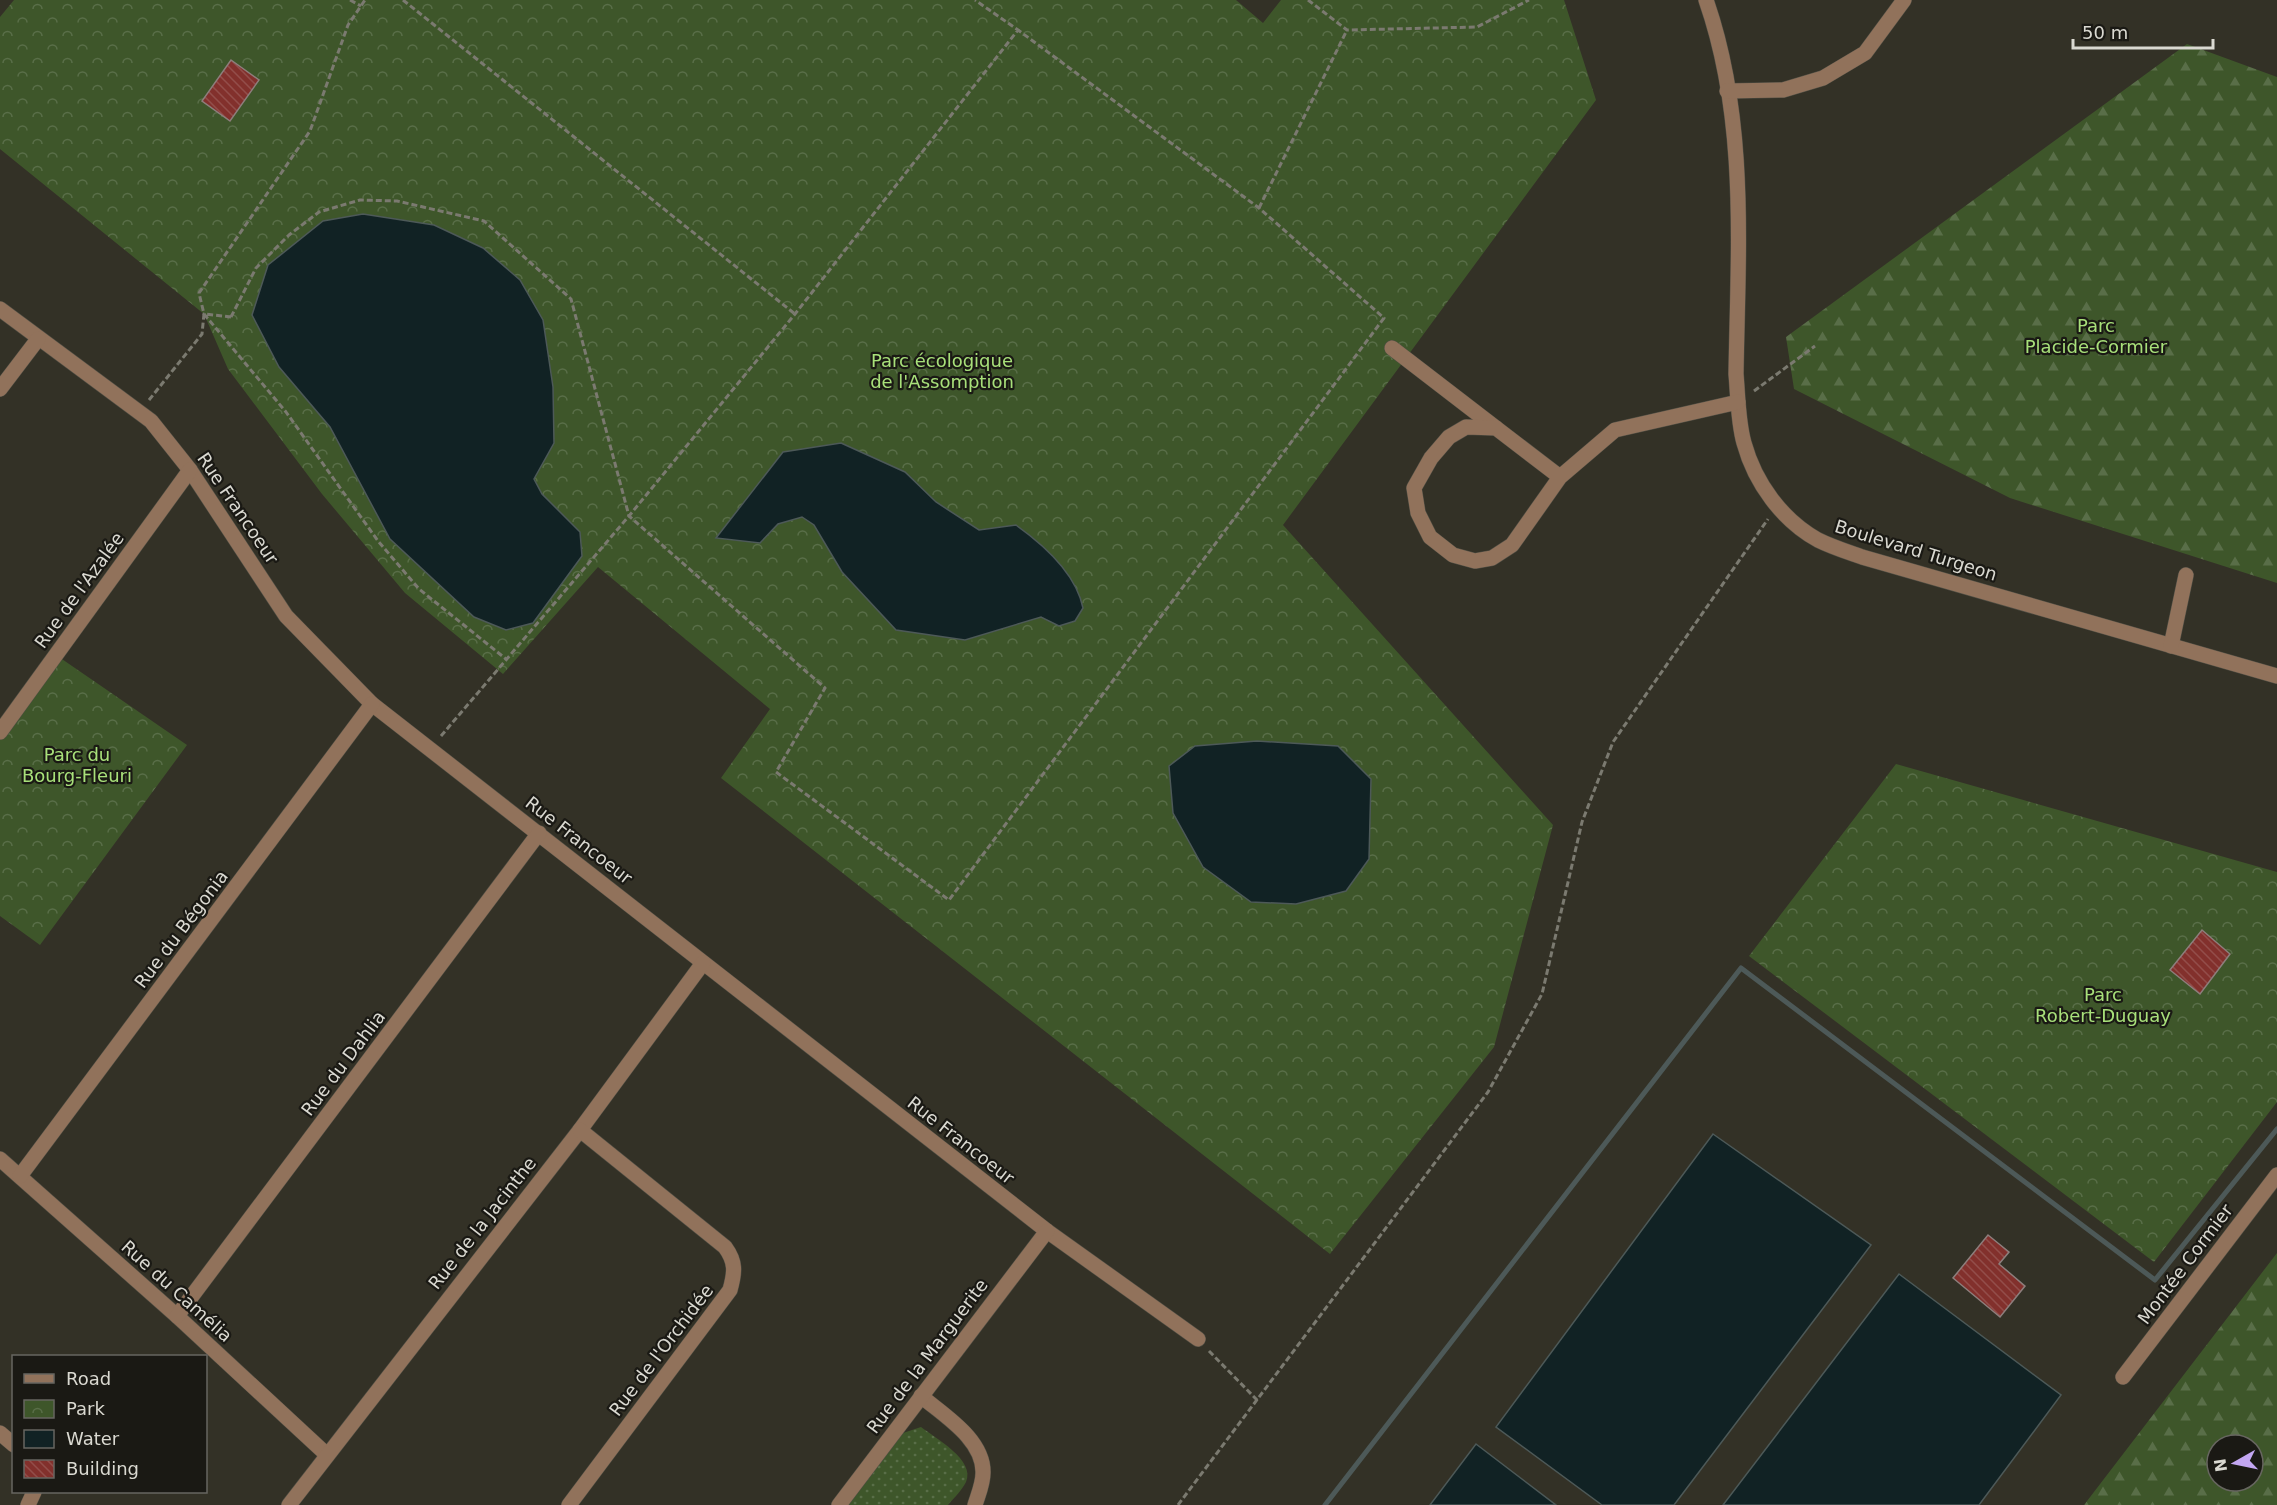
<svg xmlns="http://www.w3.org/2000/svg" width="2277" height="1505" viewBox="0 0 2277 1505" font-family="'DejaVu Sans',sans-serif">
  <style>
    .grass { fill: url(#grass-dots) }
    .forest { fill: url(#forest-firs); fill-rule: evenodd }
    .park { fill: url(#park-crowns) }
    .water { fill: #112224; stroke: #4d5958; stroke-width: 1.5 }
    .lines { fill: none; stroke-linecap: round; stroke-linejoin: round }
    .stream { stroke: #4d5958; stroke-width: 5 }
    .building { fill: url(#building-back-hatch); stroke: #8d7e7c; stroke-width: 1.5 }
    .minor-casing { stroke: #514f45; stroke-width: 16 }
    .path { stroke: #7b7a70; stroke-width: 3; stroke-dasharray: 6 3; stroke-linecap: butt }
    .minor { stroke: #91725b; stroke-width: 15 }
    .labels { text-anchor: middle; dominant-baseline: central; stroke-width: 4.5; stroke-linejoin: round; paint-order: stroke }
    .park-label { font-size: 18px; fill: #a8e07a; stroke: #1a1914 }
    .street-label { font-size: 18px; fill: #dad9d1; stroke: #1a1914 }
  </style>
  <defs>
    <pattern id="grass-dots" width="8" height="8" patternUnits="userSpaceOnUse" patternTransform="scale(1.5)"><rect width="8" height="8" fill="#3e562a"/><path d="M2 2h.1M6 6h.1" fill="none" stroke="#596e48" stroke-width="1.8" stroke-linecap="round"/></pattern>
    <pattern id="forest-firs" width="22" height="20" patternUnits="userSpaceOnUse" patternTransform="scale(1.5)"><rect width="22" height="20" fill="#3e562a"/><path d="M5 1l3.5 6h-7zM16 11l3.5 6h-7z" fill="#596e48"/></pattern>
    <pattern id="park-crowns" width="20" height="18" patternUnits="userSpaceOnUse" patternTransform="scale(1.5)"><rect width="20" height="18" fill="#3e562a"/><path d="M2 6a3 3 0 1 1 6 0M12 15a3 3 0 1 1 6 0" fill="none" stroke="#596e48"/></pattern>
    <pattern id="building-back-hatch" width="6" height="6" patternUnits="userSpaceOnUse" patternTransform="scale(1.5)"><rect width="6" height="6" fill="#82302c"/><path d="M-1 5l2 2M0 0l6 6M5-1l2 2" fill="none" stroke="#934d4a"/></pattern>
  </defs>
  <rect width="100%" height="100%" fill="#333126"/>
  <!-- grass -->
  <path class="grass" d="M921,1427C935,1438 976,1460 966,1482C962,1490 954,1498 948,1505H848L903,1433Z"/>
  <!-- forest -->
  <g class="forest">
    <path d="M2187,44L2277,77V583L2010,498L1794,389L1786,337Z"/>
    <path d="M2277,1253V1505H2084ZM2217,1445H2253V1481H2217Z"/>
  </g>
  <!-- park -->
  <g class="park">
    <path d="M14,0H1236L1263,23L1281,0H1564L1596,100L1283,525L1553,825L1494,1047L1330,1254L721,778L770,709L598,567L503,674L405,593L322,494L228,369L204,314L0,149V17Z"/>
    <path d="M56,655L187,745L40,945L0,916V732Z"/>
    <path d="M1896,764L2277,872V1102L2154,1262L1749,956Z"/>
  </g>
  <!-- water -->
  <g class="water">
    <path d="M363,214L434,225L483,248L520,280L543,320L553,387L554,443L534,479L542,494L580,532L582,556L533,623L506,630L474,617L390,539L330,427L279,367L252,315L268,265L323,221Z"/>
    <path d="M841,443L905,472L936,502L979,530L1016,525C1044,545 1076,573 1083,608L1075,621L1059,626L1041,617L965,640L896,630L842,572L814,525L802,517L778,524L760,543L716,538L783,452Z"/>
    <path d="M1257,741L1338,746L1371,779L1369,859L1346,891L1296,904L1251,902L1203,867L1173,813L1169,766L1195,746Z"/>
    <path d="M1713,1134L1871,1245L1674,1505H1602L1496,1427Z"/>
    <path d="M1899,1274L2061,1395L1979,1505H1723Z"/>
    <path d="M1476,1444L1556,1505H1430Z"/>
  </g>
  <g class="lines">
    <!-- stream -->
    <path class="stream" d="M1325,1505L1741,968L2155,1280L2277,1129"/>
  </g>
  <!-- building -->
  <g class="building">
    <path d="M231,60L259,80L230,121L202,101Z"/>
    <path d="M2202,930L2230,954L2200,994L2170,970Z"/>
    <path d="M1988,1235L2009,1252L1999,1264L2025,1286L2000,1317L1953,1278Z"/>
  </g>
  <g class="lines">
    <defs>
      <g id="minor">
        <path d="M1706,0C1748,120 1738,250 1736,374C1738,397 1738,422 1744,443C1755,483 1782,520 1818,540C1832,547 1848,552 1862,557L2277,676"/>
        <path d="M1727,91L1783,90L1823,78L1865,53L1904,0"/>
        <path d="M0,309L151,421L190,470L286,616L372,704L1047,1231L1198,1339"/>
        <path d="M1392,348L1496,428"/>
        <path d="M0,389L38,339"/>
        <path d="M1560,477L1496,428L1466,427L1449,437L1431,458L1414,488L1418,513L1430,537L1453,555L1475,561L1492,558L1512,545L1560,477L1615,430L1738,402"/>
        <path d="M2171,646L2186,575"/>
        <path d="M0,732L190,470"/>
        <path d="M0,1159L177,1316L326,1454"/>
        <path d="M20,1176L372,704"/>
        <path d="M177,1316L539,833"/>
        <path d="M2123,1377L2277,1175"/>
        <path d="M921,1396C943,1415 984,1439 983,1473C983,1484 978,1495 975,1505"/>
        <path d="M0,1433L14,1445"/>
        <path d="M28,1505L34,1492"/>
        <path d="M289,1505L580,1130L703,963"/>
        <path d="M569,1505L730,1290C735,1272 736,1262 725,1247L580,1130"/>
        <path d="M839,1505L1047,1231"/>
      </g>
    </defs>
    <!-- minor casing -->
    <use href="#minor" class="minor-casing"/>
    <!-- path -->
    <g class="path">
      <path d="M350,0L361,6"/>
      <path d="M403,0L795,314"/>
      <path d="M1308,0L1347,30L1477,27L1529,0"/>
      <path d="M1259,208L1347,30"/>
      <path d="M231,317L256,268L289,235L319,212L360,200L397,201L484,221L571,299L629,516L825,688L776,772L949,900L1384,318L1259,208L1018,30"/>
      <path d="M231,317L204,314L286,412L378,541L419,589L506,659"/>
      <path d="M1754,391L1815,346"/>
      <path d="M149,400L202,334L204,314L199,293L310,131L348,25L365,0"/>
      <path d="M441,736L629,516L795,314L1018,30L975,0"/>
      <path d="M1209,1351L1258,1401"/>
      <path d="M1178,1505L1488,1092L1542,994L1582,822L1613,742L1768,519"/>
    </g>
    <!-- minor -->
    <use href="#minor" class="minor"/>
  </g>
  <g class="labels">
    <!-- park labels -->
    <g class="park-label">
      <text x="2096" y="325">Parc<tspan x="2096" dy="21">Placide-Cormier</tspan></text>
      <text x="942" y="360">Parc écologique<tspan x="942" dy="21">de l'Assomption</tspan></text>
      <text x="77" y="754">Parc du<tspan x="77" dy="21">Bourg-Fleuri</tspan></text>
      <text x="2103" y="994">Parc<tspan x="2103" dy="21">Robert-Duguay</tspan></text>
    </g>
    <!-- street labels -->
    <g class="street-label">
      <text transform="translate(238 508) rotate(56)">Rue Francoeur</text>
      <text transform="translate(1916 550) rotate(17)">Boulevard Turgeon</text>
      <text transform="translate(79 590) rotate(-54)">Rue de l'Azalée</text>
      <text transform="translate(579 840) rotate(38)">Rue Francoeur</text>
      <text transform="translate(181 929) rotate(-53)">Rue du Bégonia</text>
      <text transform="translate(343 1063) rotate(-53)">Rue du Dahlia</text>
      <text transform="translate(961 1140) rotate(38)">Rue Francoeur</text>
      <text transform="translate(482 1223) rotate(-52)">Rue de la Jacinthe</text>
      <text transform="translate(2185 1264) rotate(-53)">Montée Cormier</text>
      <text transform="translate(177 1291) rotate(42)">Rue du Camélia</text>
      <text transform="translate(661 1350) rotate(-53)">Rue de l'Orchidée</text>
      <text transform="translate(927 1356) rotate(-53)">Rue de la Marguerite</text>
    </g>
  </g>
  <!-- legend -->
  <rect x="12" y="1355" width="195" height="138" fill="#1a1914" stroke="#676660" stroke-width="1.5"/>
  <rect x="24" y="1374" width="30" height="9" fill="#91725b" stroke="#676660" stroke-width="1.5"/>
  <text x="66" y="1385" font-size="18" fill="#dad9d1">Road</text>
  <rect x="24" y="1400" width="30" height="18" fill="url(#park-crowns)" stroke="#676660" stroke-width="1.5"/>
  <text x="66" y="1415" font-size="18" fill="#dad9d1">Park</text>
  <rect x="24" y="1430" width="30" height="18" fill="#112224" stroke="#676660" stroke-width="1.5"/>
  <text x="66" y="1445" font-size="18" fill="#dad9d1">Water</text>
  <rect x="24" y="1460" width="30" height="18" fill="url(#building-back-hatch)" stroke="#676660" stroke-width="1.5"/>
  <text x="66" y="1475" font-size="18" fill="#dad9d1">Building</text>
  <!-- north arrow -->
  <g transform="translate(2235 1463) rotate(261)"><circle r="28" fill="#1a1914" stroke="#676660" stroke-width="1.5"/>
  <path d="M0-4.5L10 22L0 15L-10 22Z" fill="#c3a7f2"/>
  <text y="-9" font-size="16" font-weight="bold" text-anchor="middle" fill="#dad9d1">N</text>
  </g>
  <!-- scale -->
  <path d="M2073 39v9h140v-9" fill="none" stroke="#dad9d1" stroke-width="3"/>
  <text x="2082" y="39" font-size="18" fill="#dad9d1" stroke="#1a1914" stroke-width="4.5" paint-order="stroke">50 m</text>
</svg>
